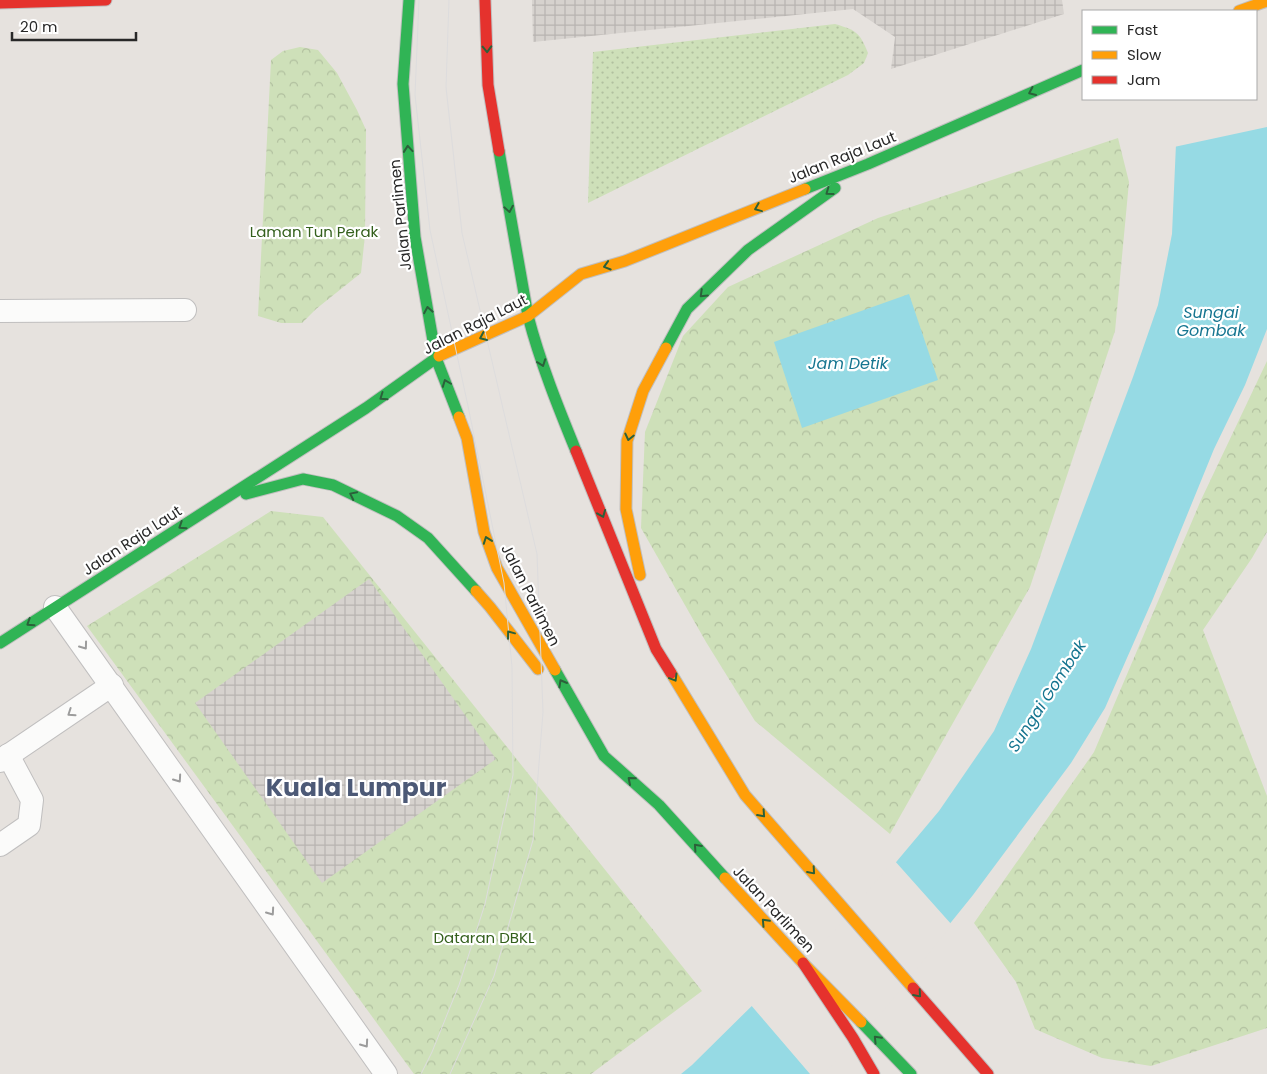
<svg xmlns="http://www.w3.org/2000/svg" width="1267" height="1074" viewBox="0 0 1267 1074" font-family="Poppins,sans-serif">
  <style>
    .grass { fill: url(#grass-dots) }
    .forest { fill: url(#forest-crowns) }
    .plaza { fill: url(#plaza-grid) }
    .water { fill: #96dae4 }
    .pier { fill: #e6e2de }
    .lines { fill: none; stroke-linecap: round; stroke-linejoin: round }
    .lane-casing { stroke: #c0bfbf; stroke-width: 24 }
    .fast-casing { stroke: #c0bfbf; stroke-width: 13 }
    .slow-casing { stroke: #c0bfbf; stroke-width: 13 }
    .jam-casing { stroke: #c0bfbf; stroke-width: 13 }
    .lane { stroke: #fbfbfa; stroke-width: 22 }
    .fast { stroke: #30b455; stroke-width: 11 }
    .slow { stroke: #ff9f0a; stroke-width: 11 }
    .jam { stroke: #e5322d; stroke-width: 11 }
    .tram { stroke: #dddcdd; stroke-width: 1 }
    .oneway { stroke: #2b603a }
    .oneway2 { stroke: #9c9c9c }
    .labels { text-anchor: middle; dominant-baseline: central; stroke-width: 4.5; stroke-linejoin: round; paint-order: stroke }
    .street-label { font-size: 15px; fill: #282828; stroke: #fff }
    .park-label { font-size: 15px; fill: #34601d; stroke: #fff }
    .water-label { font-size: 16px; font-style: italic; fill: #157590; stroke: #fff }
    .town-label { font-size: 25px; font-weight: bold; fill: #4c5976; stroke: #fff }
  </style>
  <defs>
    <pattern id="grass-dots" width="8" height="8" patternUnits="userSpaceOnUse" patternTransform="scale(1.25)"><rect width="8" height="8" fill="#cee0b9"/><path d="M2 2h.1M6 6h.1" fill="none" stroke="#b1c09f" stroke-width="1.8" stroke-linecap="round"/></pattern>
    <pattern id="forest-crowns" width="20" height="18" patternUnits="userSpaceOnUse" patternTransform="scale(1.25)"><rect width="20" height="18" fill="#cee0b9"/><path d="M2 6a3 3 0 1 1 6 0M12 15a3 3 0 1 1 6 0" fill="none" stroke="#b1c09f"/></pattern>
    <pattern id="plaza-grid" width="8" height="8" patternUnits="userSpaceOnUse" patternTransform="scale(1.25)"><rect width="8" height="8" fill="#d6d2ce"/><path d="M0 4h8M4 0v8" fill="none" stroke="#b8b4b1"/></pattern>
  </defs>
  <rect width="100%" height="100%" fill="#e6e2de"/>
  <!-- grass -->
  <path class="grass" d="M835,24C856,30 860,33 868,53L864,63L848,75L588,203L593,52Z"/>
  <!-- forest -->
  <g class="forest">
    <path d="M300,47L318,50L337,73L357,110L366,130L365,235L361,273L316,309L302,323H281L258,316L271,60L283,51Z"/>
    <path d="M1118,138L1129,182L1115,331L1030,587L890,834L755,721L706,642L641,528L645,432L683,336L728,287L878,218Z"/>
    <path d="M1267,361V532L1252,558L1203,630L1267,796V1028L1151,1066L1102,1058L1035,1029L1016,982L974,923L1094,752L1201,500Z"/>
    <path d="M271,511L323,517L702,991L591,1074H414L87,626Z"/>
  </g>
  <!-- plaza -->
  <g class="plaza">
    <path d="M532,0H1062L1064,14L891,69L895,37L853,9L533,42Z"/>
    <path d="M369,579L496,759L322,883L195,703Z"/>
  </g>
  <!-- water -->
  <g class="water">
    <path d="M1267,0V329L1245,385L1214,449L1152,601L1105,708L1071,763L973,895L881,1009L821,1074H681L692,1065L773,985L834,936L939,811L994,731L1031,649L1133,377L1158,305L1172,234L1178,99H1256Z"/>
    <path d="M909,294L938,380L802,428L774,342Z"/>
  </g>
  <!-- pier -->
  <g class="pier">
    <path d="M1180,0H1267V127L1174,147L1176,99H1256V11H1180Z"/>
    <path d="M894,860L952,925L883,1011L824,1074H810L750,1004L771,983L832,934Z"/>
  </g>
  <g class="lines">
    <defs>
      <g id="lane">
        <path d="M0,311L185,310"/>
        <path d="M55,607L386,1074"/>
        <path d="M0,761L112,685"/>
        <path d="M0,845L29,825L32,800L8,755"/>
      </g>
      <g id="fast">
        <path d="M409,0L403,84L415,237L436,358L459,417"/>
        <path d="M499,151L528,316C540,362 558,407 576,451"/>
        <path d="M805,189L868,164L1083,70"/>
        <path d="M666,348L687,309L748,250L835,188"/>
        <path d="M246,494L303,479L333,485L397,516L428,538L476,591"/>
        <path d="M0,643L366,408L439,356"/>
        <path d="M555,670L604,756L659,805L725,878"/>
        <path d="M861,1022L911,1074"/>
      </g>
      <g id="slow">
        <path d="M1239,11L1267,1"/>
        <path d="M439,356L528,316L581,274L625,261L805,189"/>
        <path d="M459,417L467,438L484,532L497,568L555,670"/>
        <path d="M640,575L626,509L627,441L643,391L666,348"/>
        <path d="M476,591L490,607L538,669"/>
        <path d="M671,673L745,795L913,988"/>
        <path d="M725,878L803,963L861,1022"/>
      </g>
      <g id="jam">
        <path d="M485,0L488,85L499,151"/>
        <path d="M0,3L106,0"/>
        <path d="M576,451L656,649L671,673"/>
        <path d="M803,963L853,1038L874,1074"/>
        <path d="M913,988L988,1074"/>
      </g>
    </defs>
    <!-- lane casing -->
    <use href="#lane" class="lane-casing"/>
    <!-- fast casing -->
    <use href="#fast" class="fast-casing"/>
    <!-- slow casing -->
    <use href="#slow" class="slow-casing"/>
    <!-- jam casing -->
    <use href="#jam" class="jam-casing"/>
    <!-- lane -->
    <use href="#lane" class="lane"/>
    <!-- fast -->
    <use href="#fast" class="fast"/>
    <!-- slow -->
    <use href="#slow" class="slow"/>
    <!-- jam -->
    <use href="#jam" class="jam"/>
    <!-- tram -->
    <g class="tram">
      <path d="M419,0L415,95L430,230L468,406L504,583L512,667L513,775L485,904L459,985L432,1052L421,1074"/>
      <path d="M449,0L446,87L462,233L537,554L543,712L533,840L494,976L450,1074"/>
    </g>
  </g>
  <!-- one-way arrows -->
  <defs><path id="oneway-chevron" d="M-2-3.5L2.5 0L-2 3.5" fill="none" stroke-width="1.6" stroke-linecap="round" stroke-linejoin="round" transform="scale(1.25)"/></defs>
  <g class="oneway">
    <use href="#oneway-chevron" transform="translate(487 49) rotate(88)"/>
    <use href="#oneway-chevron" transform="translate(1032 92) rotate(156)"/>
    <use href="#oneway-chevron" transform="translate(408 149) rotate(-95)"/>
    <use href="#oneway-chevron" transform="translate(829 192) rotate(144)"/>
    <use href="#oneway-chevron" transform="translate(758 208) rotate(158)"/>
    <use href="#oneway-chevron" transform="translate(509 209) rotate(80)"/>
    <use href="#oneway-chevron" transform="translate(607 266) rotate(163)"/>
    <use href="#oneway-chevron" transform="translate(703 294) rotate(136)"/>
    <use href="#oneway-chevron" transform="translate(428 310) rotate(-100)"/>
    <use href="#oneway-chevron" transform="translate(483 337) rotate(156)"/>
    <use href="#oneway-chevron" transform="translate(542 363) rotate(70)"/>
    <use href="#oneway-chevron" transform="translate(446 383) rotate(-111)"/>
    <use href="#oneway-chevron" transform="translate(383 397) rotate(145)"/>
    <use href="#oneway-chevron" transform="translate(629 437) rotate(103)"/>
    <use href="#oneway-chevron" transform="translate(353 495) rotate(-154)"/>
    <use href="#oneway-chevron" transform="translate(602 514) rotate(68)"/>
    <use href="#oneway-chevron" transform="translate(182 526) rotate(147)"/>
    <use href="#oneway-chevron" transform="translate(487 540) rotate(-110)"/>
    <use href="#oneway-chevron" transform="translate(30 623) rotate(147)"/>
    <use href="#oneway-chevron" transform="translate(510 634) rotate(-127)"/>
    <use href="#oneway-chevron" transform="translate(674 678) rotate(59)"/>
    <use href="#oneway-chevron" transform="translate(562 683) rotate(-120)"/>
    <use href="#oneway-chevron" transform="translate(631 780) rotate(-139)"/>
    <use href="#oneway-chevron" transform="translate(762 814) rotate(48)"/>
    <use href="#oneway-chevron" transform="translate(697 847) rotate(-132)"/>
    <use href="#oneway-chevron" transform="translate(812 871) rotate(49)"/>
    <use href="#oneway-chevron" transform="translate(765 922) rotate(-133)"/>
    <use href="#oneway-chevron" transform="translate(918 994) rotate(49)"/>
    <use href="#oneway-chevron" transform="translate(877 1039) rotate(-134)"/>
  </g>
  <g class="oneway2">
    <use href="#oneway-chevron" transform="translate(84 646) rotate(54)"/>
    <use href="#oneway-chevron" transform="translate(71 713) rotate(146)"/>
    <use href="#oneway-chevron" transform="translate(178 779) rotate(55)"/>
    <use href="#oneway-chevron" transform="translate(271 912) rotate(55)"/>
    <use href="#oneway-chevron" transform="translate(365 1044) rotate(55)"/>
  </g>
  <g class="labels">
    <!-- street labels -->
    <g class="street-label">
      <text transform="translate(842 157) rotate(-22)">Jalan Raja Laut</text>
      <text transform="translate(400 215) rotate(-96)">Jalan Parlimen</text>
      <text transform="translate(475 324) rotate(-27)">Jalan Raja Laut</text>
      <text transform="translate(132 540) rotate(-33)">Jalan Raja Laut</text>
      <text transform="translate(531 595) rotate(63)">Jalan Parlimen</text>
      <text transform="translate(774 909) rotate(47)">Jalan Parlimen</text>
    </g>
    <!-- park labels -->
    <g class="park-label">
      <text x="314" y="231">Laman Tun Perak</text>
      <text x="484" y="937">Dataran DBKL</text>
    </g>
    <!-- water labels -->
    <g class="water-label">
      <text x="1211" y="312">Sungai<tspan x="1211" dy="18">Gombak</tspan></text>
      <text x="848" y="363">Jam Detik</text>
      <text transform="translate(1047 696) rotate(-57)">Sungai Gombak</text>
    </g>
    <!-- town labels -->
    <g class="town-label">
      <text x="356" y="787">Kuala Lumpur</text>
    </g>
  </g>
  <!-- legend -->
  <rect x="1082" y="10" width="175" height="90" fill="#ffffff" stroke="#a9a9a9"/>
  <rect x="1092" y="26" width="25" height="8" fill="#30b455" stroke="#a9a9a9"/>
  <text x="1127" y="35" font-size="15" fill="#282828">Fast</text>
  <rect x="1092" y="51" width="25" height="8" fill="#ff9f0a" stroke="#a9a9a9"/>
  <text x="1127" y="60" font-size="15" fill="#282828">Slow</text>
  <rect x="1092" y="76" width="25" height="8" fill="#e5322d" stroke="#a9a9a9"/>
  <text x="1127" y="85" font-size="15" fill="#282828">Jam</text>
  <!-- scale -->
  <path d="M12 32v8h124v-8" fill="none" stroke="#282828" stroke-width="2.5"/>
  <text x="20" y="32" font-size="15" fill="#282828" stroke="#ffffff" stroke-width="4" paint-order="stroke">20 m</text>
</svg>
